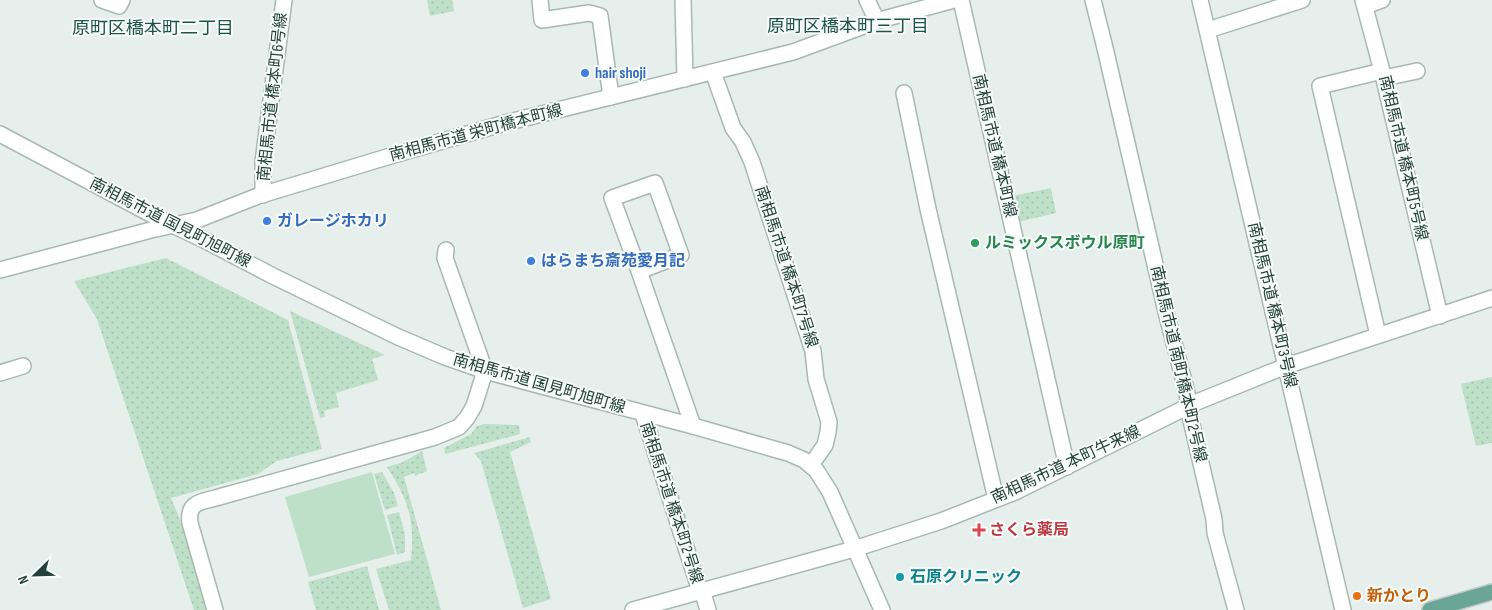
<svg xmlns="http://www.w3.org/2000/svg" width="1492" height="610" viewBox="0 0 1492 610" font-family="'Sofia Sans Condensed','Noto Sans JP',sans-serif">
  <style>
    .grass { fill: url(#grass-dots) }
    .garden { fill: #bfe0c8 }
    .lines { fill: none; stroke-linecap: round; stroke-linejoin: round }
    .minor-casing { stroke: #a8b8b2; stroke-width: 18 }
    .major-casing { stroke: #c2cac8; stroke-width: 18 }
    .minor { stroke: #fff; stroke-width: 15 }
    .major { stroke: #6aa596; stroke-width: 15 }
    .shop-dot { fill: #3f7fe0; stroke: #f7fbf9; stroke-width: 2 }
    .leisure-dot { fill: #2e9e5b; stroke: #f7fbf9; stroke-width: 2 }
    .health-dot { fill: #e0444e; stroke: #f7fbf9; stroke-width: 2 }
    .culture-dot { fill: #0f9aa8; stroke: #f7fbf9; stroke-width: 2 }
    .food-dot { fill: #e8710a; stroke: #f7fbf9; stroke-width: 2 }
    .labels { text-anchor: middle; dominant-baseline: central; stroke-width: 4; stroke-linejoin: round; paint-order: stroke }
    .shop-label { font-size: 16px; font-weight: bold; fill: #366cbe; stroke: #f7fbf9; text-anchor: start }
    .street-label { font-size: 16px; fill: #24423a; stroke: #f7fbf9 }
    .leisure-label { font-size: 16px; font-weight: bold; fill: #27864d; stroke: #f7fbf9; text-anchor: start }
    .health-label { font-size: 16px; font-weight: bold; fill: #be3a42; stroke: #f7fbf9; text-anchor: start }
    .culture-label { font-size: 16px; font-weight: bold; fill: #0d838f; stroke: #f7fbf9; text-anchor: start }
    .food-label { font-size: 16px; font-weight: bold; fill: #c56008; stroke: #f7fbf9; text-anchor: start }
    .neighbourhood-label { font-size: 18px; fill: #1f5548; stroke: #f7fbf9 }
  </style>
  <defs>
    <pattern id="grass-dots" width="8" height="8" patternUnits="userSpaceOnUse" patternTransform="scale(1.25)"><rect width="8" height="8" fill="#bfe0c8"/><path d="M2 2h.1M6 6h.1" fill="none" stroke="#a4c1ad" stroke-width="1.8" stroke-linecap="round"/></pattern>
  </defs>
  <rect width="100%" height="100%" fill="#e6efeb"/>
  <!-- grass -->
  <g class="grass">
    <path d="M427,0H452L454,11L430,16Z"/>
    <path d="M1051,188L1056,213L1018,222L1012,196Z"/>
    <path d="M166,258L288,320L322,449L277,461L258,474L171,498L185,531L207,610H194L97,319L74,281Z"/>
    <path d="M290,311L385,355L372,359L378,380L336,393L339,407L324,411L325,417L320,418Z"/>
    <path d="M1492,377V443L1476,446L1461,384Z"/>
    <path d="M484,424L519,425L520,434L445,454L444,448L471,434L477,426Z"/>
    <path d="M530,437L531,442L510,452L551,599L523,608L481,461L474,453Z"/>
    <path d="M422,451L427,471L415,476L414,473L404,477L441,610H389L376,569L411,560C415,520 409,501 387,467L403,462Z"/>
    <path d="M382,472L394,493L398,506L385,510L374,474Z"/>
    <path d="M399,512L405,535V552L397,555L387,515Z"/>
    <path d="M367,566L379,610H316L308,582Z"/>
  </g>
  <!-- garden -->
  <path class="garden" d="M372,472L395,554L309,577L285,497Z"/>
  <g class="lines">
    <defs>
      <g id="minor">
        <path d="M102,0L119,6L122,0"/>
        <path d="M540,0L542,20L589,13L600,16L611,97"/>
        <path d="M683,0L685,79"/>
        <path d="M867,0L877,21"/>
        <path d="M961,0L1067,467"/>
        <path d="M1093,0L1105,48L1167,316L1187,393L1190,416L1214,519L1215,533L1236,610"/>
        <path d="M1200,0L1343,610"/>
        <path d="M1363,0L1382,71L1440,316"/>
        <path d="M1365,6L1382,0"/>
        <path d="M1208,30L1302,0"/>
        <path d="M713,72L733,128L743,142L752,162L813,351L816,379L829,422L828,432L825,445L811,465"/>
        <path d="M1384,78L1417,71"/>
        <path d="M904,93L928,209L996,499"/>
        <path d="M0,134L158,218L208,242L273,276L396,336L445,357L485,371L693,426L788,453L804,460L816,470L830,492L882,610"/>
        <path d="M263,195V162L284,0"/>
        <path d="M0,270L151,230L197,220L258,196L387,157L509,122L793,52L880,20L954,0"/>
        <path d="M639,271L681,255L655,183L612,198L639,271L693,426"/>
        <path d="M1378,335L1320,86L1382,71"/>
        <path d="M0,373L23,366"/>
        <path d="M643,414L700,591"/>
        <path d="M702,590L708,610"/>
        <path d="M215,610L190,523C187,501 202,502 219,497L435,437L459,427L467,418L474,406L485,371L445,258L446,250"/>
        <path d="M633,610L854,549L941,521L1015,492L1197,402L1286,366L1492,298"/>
      </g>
      <path id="major" d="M1430,610L1492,592"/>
    </defs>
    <!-- minor casing -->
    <use href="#minor" class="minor-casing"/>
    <!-- major casing -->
    <use href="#major" class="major-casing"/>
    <!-- minor -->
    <use href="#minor" class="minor"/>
    <!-- major -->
    <use href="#major" class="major"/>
  </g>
  <!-- markers -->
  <g class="shop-dot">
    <circle cx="585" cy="73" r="5"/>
    <circle cx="267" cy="221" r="5"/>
    <circle cx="531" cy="261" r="5"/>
  </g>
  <circle class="leisure-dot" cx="975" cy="243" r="5"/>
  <path class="health-dot" d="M976.5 522.5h5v5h5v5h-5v5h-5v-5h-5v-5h5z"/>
  <circle class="culture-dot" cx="900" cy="577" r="5"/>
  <circle class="food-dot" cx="1357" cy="596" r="5"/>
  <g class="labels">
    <!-- shop labels -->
    <g class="shop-label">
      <text x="595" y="73">hair shoji</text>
      <text x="277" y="221">ガレージホカリ</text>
      <text x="541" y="261">はらまち斎苑愛月記</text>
    </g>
    <!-- street labels -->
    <g class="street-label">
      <text transform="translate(273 97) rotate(-84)">南相馬市道 橋本町6号線</text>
      <text transform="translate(476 133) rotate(-15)">南相馬市道 栄町橋本町線</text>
      <text transform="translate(994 146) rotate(77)">南相馬市道 橋本町線</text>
      <text transform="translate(1403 158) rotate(77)">南相馬市道 橋本町5号線</text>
      <text transform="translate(170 223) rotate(27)">南相馬市道 国見町旭町線</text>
      <text transform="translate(786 267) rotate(72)">南相馬市道 橋本町7号線</text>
      <text transform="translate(1272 305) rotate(77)">南相馬市道 橋本町3号線</text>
      <text transform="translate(1178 364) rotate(77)">南相馬市道 南町橋本町2号線</text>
      <text transform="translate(539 384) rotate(16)">南相馬市道 国見町旭町線</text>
      <text transform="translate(1066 465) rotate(-25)">南相馬市道 本町牛来線</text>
      <text transform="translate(671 503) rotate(72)">南相馬市道 橋本町2号線</text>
    </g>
    <!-- leisure labels -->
    <g class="leisure-label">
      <text x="985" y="243">ルミックスボウル原町</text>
    </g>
    <!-- health labels -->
    <g class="health-label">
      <text x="989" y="530">さくら薬局</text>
    </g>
    <!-- culture labels -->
    <g class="culture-label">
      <text x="910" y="577">石原クリニック</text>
    </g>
    <!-- food labels -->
    <g class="food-label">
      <text x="1367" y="596">新かとり</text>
    </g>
    <!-- neighbourhood labels -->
    <g class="neighbourhood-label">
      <text x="848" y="26">原町区橋本町三丁目</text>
      <text x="153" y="28">原町区橋本町二丁目</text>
    </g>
  </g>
  <!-- north arrow -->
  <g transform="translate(35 575) rotate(247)" stroke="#f7fbf9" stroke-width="4" paint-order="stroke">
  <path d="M0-4L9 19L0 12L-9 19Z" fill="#24423a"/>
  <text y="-8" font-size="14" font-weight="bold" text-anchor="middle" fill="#24423a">N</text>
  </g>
</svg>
